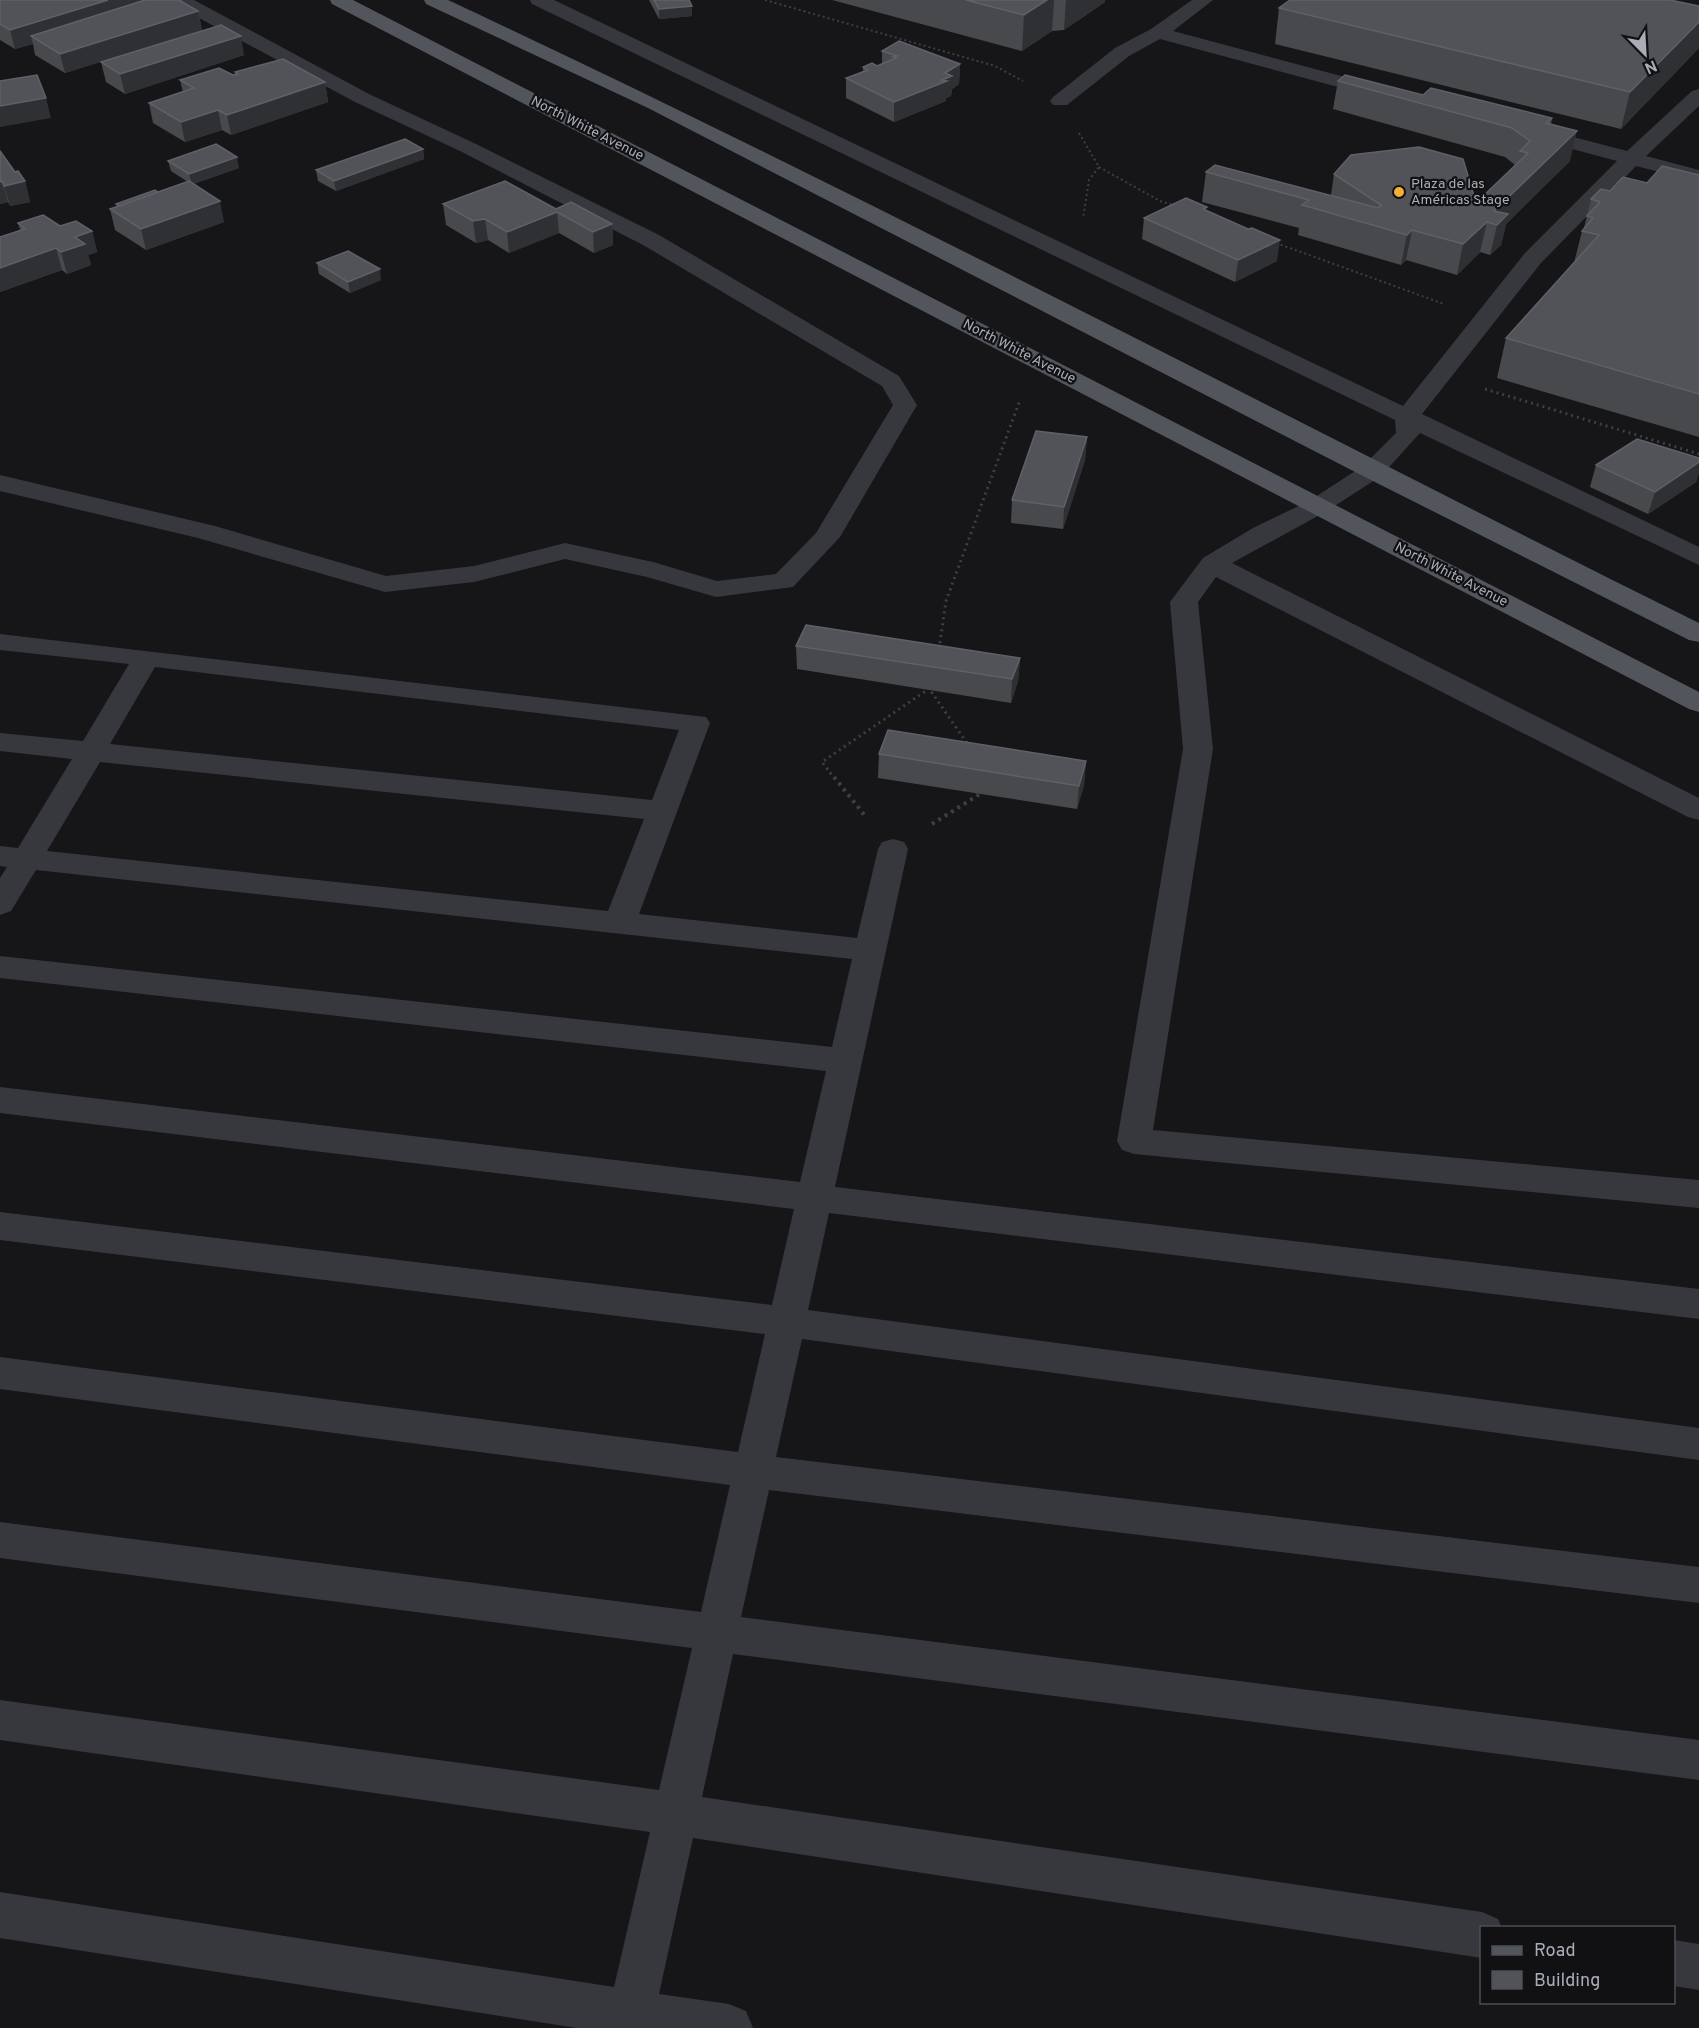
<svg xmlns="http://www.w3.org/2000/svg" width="1699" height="2028" viewBox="0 0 1699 2028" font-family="Overpass,sans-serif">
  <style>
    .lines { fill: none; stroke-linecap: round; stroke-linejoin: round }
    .path-far2 { stroke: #3d3f44; stroke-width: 2; stroke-dasharray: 2 3; stroke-linecap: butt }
    .path-far1 { stroke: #3d3f44; stroke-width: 3; stroke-dasharray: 2 4; stroke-linecap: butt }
    .path { stroke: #3d3f44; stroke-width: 4; stroke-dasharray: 3 4.5; stroke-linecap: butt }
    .minor { fill: #37383d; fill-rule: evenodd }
    .major { fill: #53555c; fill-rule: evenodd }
    .wall { fill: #47494d }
    .shaded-wall { fill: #2f3033 }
    .building { fill: #525359; stroke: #5f6168; stroke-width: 1.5 }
    .poi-dot { fill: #f2b134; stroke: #111113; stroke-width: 2 }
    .labels { text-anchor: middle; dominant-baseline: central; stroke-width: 4.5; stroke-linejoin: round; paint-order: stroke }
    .far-street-label { font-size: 14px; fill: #a8adb8; stroke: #111113 }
    .far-poi-label { font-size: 14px; fill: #a8adb8; stroke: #111113; text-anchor: start }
  </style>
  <rect width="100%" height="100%" fill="#161618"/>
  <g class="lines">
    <!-- path-far2 -->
    <g class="path-far2">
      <path d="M765,0L995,66L1023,81"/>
      <path d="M1079,133L1099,167L1089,180L1083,218"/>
      <path d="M1099,167L1160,201L1176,206"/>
      <path d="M1276,243L1444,304"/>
    </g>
    <!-- path-far1 -->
    <g class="path-far1">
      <path d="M1485,389L1699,454"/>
      <path d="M939,649L946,601L1020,400"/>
      <path d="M928,687L969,746"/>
      <path d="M835,779L822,762L927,690"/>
    </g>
    <!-- path -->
    <g class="path">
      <path d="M834,777L866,817"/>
      <path d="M932,824L980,794L981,790"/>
    </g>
    <!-- minor -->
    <g class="minor">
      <path d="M171,0H194L369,94L476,144L659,235L899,376L917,405L840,537L793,587L716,597L647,577L565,559L474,582L385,592L198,538L0,491V475L215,526L386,576L474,566L565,543L653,562L717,581L776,574L816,533L893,405L882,386L643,245L462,152L355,102L173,4Z"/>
      <path d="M530,0H554L1403,406L1525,253L1617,161L1524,136L1521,132L1524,128L1531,126L1627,151L1692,91L1699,89V106L1646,156L1699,170V182L1636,166L1541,263L1422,414L1699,547V565L1420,433L1381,476L1327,511L1232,563L1699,798V820L1688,817L1216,577L1198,602L1213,749L1153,1130L1699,1180V1208L1134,1154L1122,1150L1117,1141L1183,749L1170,602L1203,558L1253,528L1309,501L1363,466L1396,433L1395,420L532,4Z"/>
      <path d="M1192,0H1213L1173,31L1386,88L1389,92L1386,96L1379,98L1160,39L1129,56L1067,105H1053L1050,101L1053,97L1115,48L1151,29Z"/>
      <path d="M0,634L706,717L710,723L639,914L857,938L878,849L882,842L893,839L904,842L908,849L835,1187L1699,1289V1319L829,1213L808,1310L1699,1428V1460L802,1339L776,1457L1699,1567V1603L769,1490L741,1617L1699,1740V1780L733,1654L702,1797L1482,1912L1498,1919L1502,1928H1482V1958L693,1838L659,1994L729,2004L746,2011L753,2028H577L0,1938V1892L614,1987L650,1832L0,1740V1700L659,1790L692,1648L0,1558V1522L701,1612L730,1485L0,1389V1357L738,1452L765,1334L0,1240V1212L772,1305L794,1209L0,1113V1087L800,1182L826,1071L0,978V956L832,1047L852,959L36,870L11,911L0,915V878L7,867L0,866V846L18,848L72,759L0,751V733L83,741L129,664L0,650ZM155,667L679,730L652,800L110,744ZM100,762L644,819L608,911L47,851Z"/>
      <path d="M1674,1940L1699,1944V1990L1674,1986Z"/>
    </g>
    <!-- major -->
    <g class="major">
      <path d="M330,0H353L1699,692V712L1689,709L332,4Z"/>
      <path d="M424,0H448C870,197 1282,416 1699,623V642L1689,640L1363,476L648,108L426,4Z"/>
    </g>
  </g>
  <!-- wall -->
  <g class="wall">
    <path d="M0,0L198,11L202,30L65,73L35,55L33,44L15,49L0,40Z"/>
    <path d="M649,0H689L692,16L659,19Z"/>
    <path d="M832,0H1105V2L1064,30L1052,31L1022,51Z"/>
    <path d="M1699,6V48L1621,129L1275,44L1279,8Z"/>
    <path d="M882,51L960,64L959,84L952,89L951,96L946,98V101L894,122L846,98V78L863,71V67L877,66L882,64Z"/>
    <path d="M244,55L125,94L106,82L101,62Z"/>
    <path d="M235,72L325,82L328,102L231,135L222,130L185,142L153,123L149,103L183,92L180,80L233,75H235Z"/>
    <path d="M1338,81L1423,95L1552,118L1551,125L1570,161L1506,224L1501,245L1490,255L1480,252L1457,275L1406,260L1401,265L1298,235L1299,228L1202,202L1206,172L1331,195L1334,174L1479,200L1515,165L1505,157L1333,109Z"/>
    <path d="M423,149L424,159L336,191L318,181L316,170Z"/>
    <path d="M0,151L15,172L25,181L30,202L10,206L8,202L0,204Z"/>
    <path d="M168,161L239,168L193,184L224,222L146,250L115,230L110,209L117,206L116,204L158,192L188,182L171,171Z"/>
    <path d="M1699,175V437L1497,378L1506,338L1574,263L1582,231L1584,228L1591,199L1610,191L1647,183Z"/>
    <path d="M443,204L556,209L612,224L613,245L594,253L559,233L509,253L488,240L476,243L446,225Z"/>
    <path d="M1207,207L1206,210L1248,229L1277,261L1235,282L1142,239L1144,218Z"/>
    <path d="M18,223L60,226L92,231L97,252L88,255L91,265L67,274L62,270L0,292V237L20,230Z"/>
    <path d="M317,263L381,280L350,293L319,274Z"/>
    <path d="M1087,437L1085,460L1063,529L1011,523L1012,500Z"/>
    <path d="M1699,458V472L1696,482L1648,514L1590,487L1596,465Z"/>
    <path d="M796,646L1020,658L1018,681L1011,703L797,669Z"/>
    <path d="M879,754L1086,761L1084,785L1077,809L878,778Z"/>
  </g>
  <!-- shaded-wall -->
  <g class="shaded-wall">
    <path d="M108,0H156L31,36L33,44L15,49L10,30Z"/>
    <path d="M1047,0H1054L1052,31L1022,51L1024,15Z"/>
    <path d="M1066,0H1105V2L1064,30Z"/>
    <path d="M692,6V16L659,19V9Z"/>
    <path d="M198,11L202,30L65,73L60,54Z"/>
    <path d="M1699,22V48L1621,129L1630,92Z"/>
    <path d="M241,36L244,55L125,94L120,74Z"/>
    <path d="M960,64L959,84L952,89L951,96L946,98V101L894,122V102Z"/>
    <path d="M325,82L328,102L231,135L227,115Z"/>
    <path d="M46,98L51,118L0,127V106Z"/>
    <path d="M218,110L222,130L185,142L181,122Z"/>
    <path d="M1577,131L1570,161L1506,224L1501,245L1490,255L1497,225L1494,211Z"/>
    <path d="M423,149L424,159L336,191L334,181Z"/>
    <path d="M237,157L239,168L192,184L189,174Z"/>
    <path d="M2,181L8,202L0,204V182Z"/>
    <path d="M25,181L30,202L10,206L4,186Z"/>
    <path d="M220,201L224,222L146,250L141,229Z"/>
    <path d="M557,212L559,233L509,253L507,232Z"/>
    <path d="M485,219L488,240L476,243L473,221Z"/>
    <path d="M1487,222L1480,252L1457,275L1463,244Z"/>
    <path d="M612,224L613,245L594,253L593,232Z"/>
    <path d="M1412,230L1406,260L1401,265L1407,235Z"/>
    <path d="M92,231L97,252L88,255L91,265L67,274L61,252L75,237Z"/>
    <path d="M1280,240L1277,261L1235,282L1238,260Z"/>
    <path d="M56,248L62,270L0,292V268Z"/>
    <path d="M380,269L381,280L350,293L348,282Z"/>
    <path d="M1087,437L1085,460L1063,529L1064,507Z"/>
    <path d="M1699,462V472L1696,482L1648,514L1655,492Z"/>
    <path d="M1020,658L1018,681L1011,703L1012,679Z"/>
    <path d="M1086,761L1084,785L1077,809L1079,786Z"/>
  </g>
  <!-- building -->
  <g class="building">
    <path d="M0,0H108L10,30L0,24Z"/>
    <path d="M145,0H179L198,11L60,54L31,36Z"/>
    <path d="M654,0H689L692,6L659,9Z"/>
    <path d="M966,0H1047L1024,15Z"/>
    <path d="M1290,0H1670L1699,6V22L1630,92L1279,8Z"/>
    <path d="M221,25L241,36L120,74L101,62Z"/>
    <path d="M899,41L960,64L945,73L952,76L942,80L947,81L894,102L846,78L868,70L863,67L872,63L877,66L896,58L893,57L897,56L882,51Z"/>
    <path d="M283,59L325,82L227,115L218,110L181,122L149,103L194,88L180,80L219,68L233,75L238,74L235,72Z"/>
    <path d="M37,75L46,98L0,106V81Z"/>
    <path d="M1345,75L1423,95L1431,88L1552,118L1546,123L1577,131L1494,211L1508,214L1497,225L1487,222L1463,244L1412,230L1407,235L1302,205L1309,200L1206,172L1215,165L1378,208L1381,205L1334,174L1351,155L1419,147L1463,159L1475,199L1479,200L1528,153L1520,151L1530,141L1512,128L1338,81Z"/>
    <path d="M405,139L423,149L334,181L316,170Z"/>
    <path d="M216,144L237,157L189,174L168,161Z"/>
    <path d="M0,151L15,172L18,171L25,181L4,186L2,181L0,182Z"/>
    <path d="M1662,166L1699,175V394L1506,338L1599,235L1582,231L1593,218L1587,216L1600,202L1591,199L1601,189L1610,191L1623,177L1647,183Z"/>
    <path d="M189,181L220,201L141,229L110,209Z"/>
    <path d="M505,181L556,209L571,202L612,224L593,232L557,212L507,232L485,219L473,221L443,204Z"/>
    <path d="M155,190L158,192L119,206L116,204Z"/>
    <path d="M1186,198L1207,207L1203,209L1248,229L1252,228L1280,240L1238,260L1144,218Z"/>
    <path d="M43,215L60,226L76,221L92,231L75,237L85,244L61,252L56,248L0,268V237L25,229L18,223Z"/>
    <path d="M348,251L380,269L348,282L317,263Z"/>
    <path d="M1036,431L1087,437L1064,507L1012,500Z"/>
    <path d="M1637,439L1699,458V462L1655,492L1596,465Z"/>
    <path d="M806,625L1020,658L1012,679L796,646Z"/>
    <path d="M888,730L1086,761L1079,786L879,754Z"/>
  </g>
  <!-- markers -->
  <circle class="poi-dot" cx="1399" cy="192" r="6"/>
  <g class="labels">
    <!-- far-street labels -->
    <g class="far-street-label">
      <text transform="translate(587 129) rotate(27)">North White Avenue</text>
      <text transform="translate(1019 352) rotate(27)">North White Avenue</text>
      <text transform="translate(1451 575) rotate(27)">North White Avenue</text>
    </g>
    <!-- far-poi labels -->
    <g class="far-poi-label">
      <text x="1411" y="184">Plaza de las<tspan x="1411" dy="16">Américas Stage</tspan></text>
    </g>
  </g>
  <!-- legend -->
  <rect x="1480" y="1926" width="195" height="78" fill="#111113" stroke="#4d4f55" stroke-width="1.5"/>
  <rect x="1492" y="1946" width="30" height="9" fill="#53555c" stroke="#4d4f55" stroke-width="1.5"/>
  <text x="1534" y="1956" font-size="18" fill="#a8adb8">Road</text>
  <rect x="1492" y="1971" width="30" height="18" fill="#525359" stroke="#4d4f55" stroke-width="1.5"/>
  <text x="1534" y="1986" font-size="18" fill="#a8adb8">Building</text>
  <!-- north arrow -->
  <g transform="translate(1645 54) rotate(156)" stroke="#111113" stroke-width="4.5" paint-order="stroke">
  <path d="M0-4.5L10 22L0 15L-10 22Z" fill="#a8adb8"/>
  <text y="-9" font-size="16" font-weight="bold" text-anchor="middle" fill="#a8adb8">N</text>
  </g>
</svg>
